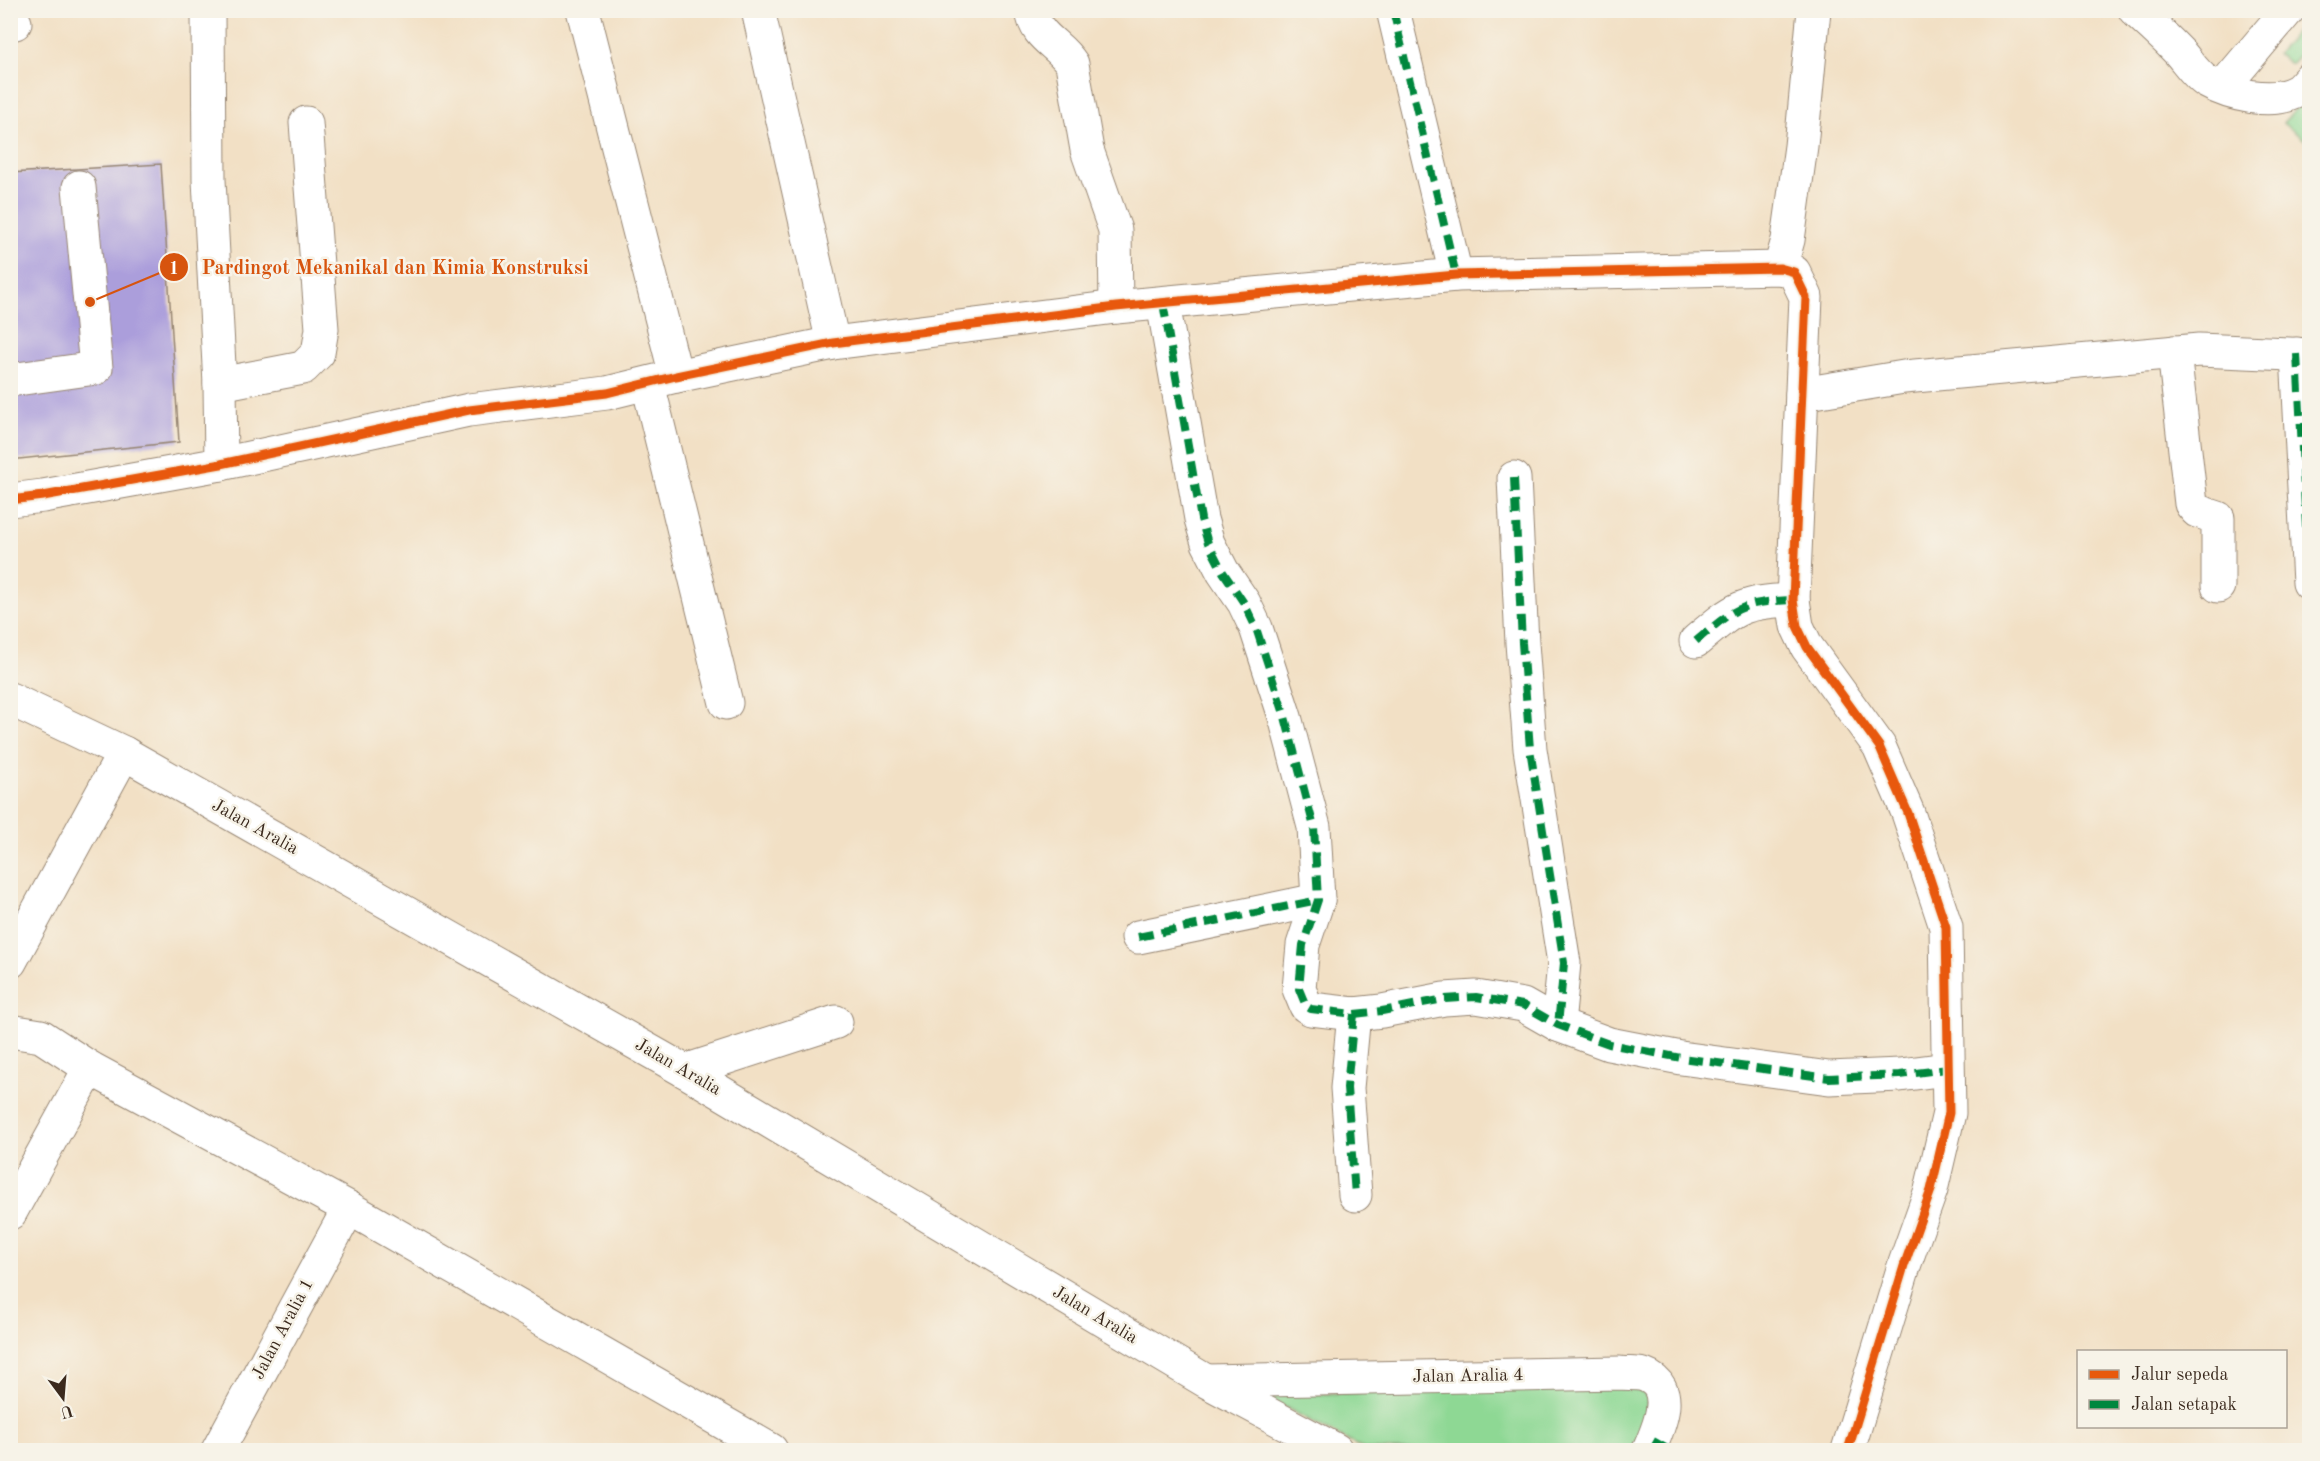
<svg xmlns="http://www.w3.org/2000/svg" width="2320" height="1461" viewBox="0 0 2320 1461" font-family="'Old Standard TT',serif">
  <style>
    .green { fill: #8ed894; stroke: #648159; stroke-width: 1.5 }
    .building { fill: #ab9edb }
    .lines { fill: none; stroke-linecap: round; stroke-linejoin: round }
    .minor-casing { stroke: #968572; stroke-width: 35 }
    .minor { stroke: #fff; stroke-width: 33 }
    .quiet { stroke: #00873e; stroke-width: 8; stroke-dasharray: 15 8; stroke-linecap: butt }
    .cycleway-casing { stroke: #f7f3e8; stroke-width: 13 }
    .cycleway { stroke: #e8590c; stroke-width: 9 }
    .labels { text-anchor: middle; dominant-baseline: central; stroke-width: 5; stroke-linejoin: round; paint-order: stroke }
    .street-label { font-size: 18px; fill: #3b2a1e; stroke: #f7f3e8 }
    .leader { fill: none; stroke: #d7540e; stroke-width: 2 }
    .callout-dot { fill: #d7540e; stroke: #f7f3e8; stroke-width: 2 }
    .mark-label { font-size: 18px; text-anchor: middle; font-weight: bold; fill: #fff }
    .callout-label { font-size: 20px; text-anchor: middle; font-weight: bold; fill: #d7540e; stroke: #f7f3e8; stroke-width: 5; stroke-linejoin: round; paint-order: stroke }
  </style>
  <rect width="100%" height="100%" fill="#f7f3e8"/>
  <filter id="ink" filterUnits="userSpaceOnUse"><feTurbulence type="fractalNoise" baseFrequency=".0167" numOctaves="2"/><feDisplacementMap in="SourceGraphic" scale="12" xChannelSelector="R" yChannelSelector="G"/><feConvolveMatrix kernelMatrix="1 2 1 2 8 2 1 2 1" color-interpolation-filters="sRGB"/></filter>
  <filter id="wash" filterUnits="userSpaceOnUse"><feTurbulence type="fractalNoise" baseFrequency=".008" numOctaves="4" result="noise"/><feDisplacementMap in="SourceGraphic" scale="24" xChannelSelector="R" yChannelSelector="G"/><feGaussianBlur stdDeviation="1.35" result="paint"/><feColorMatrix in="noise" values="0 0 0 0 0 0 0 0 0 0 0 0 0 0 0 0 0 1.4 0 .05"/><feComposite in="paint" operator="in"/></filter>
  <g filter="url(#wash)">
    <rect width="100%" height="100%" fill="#f2e0c5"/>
    <!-- green -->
    <g class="green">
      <path d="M2309,16V44L2291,64L2277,54Z"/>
      <path d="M2309,94V143L2283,123Z"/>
      <path d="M1634,1382L1647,1397L1646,1428L1630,1450H1365L1264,1396Z"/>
    </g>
    <g id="blocks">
      <!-- building -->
      <path class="building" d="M161,164L179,442L10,460V173Z"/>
    </g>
  </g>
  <g filter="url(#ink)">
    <use href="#blocks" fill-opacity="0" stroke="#968572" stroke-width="1.5"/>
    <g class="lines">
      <defs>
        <g id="minor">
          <path d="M208,10L209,180L220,384L221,464"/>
          <path d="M583,10L676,376"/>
          <path d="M758,10L833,343"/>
          <path d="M1032,10C1035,38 1059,43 1072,64L1087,150L1115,230L1116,307"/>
          <path d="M1393,10L1456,275"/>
          <path d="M2135,10C2150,24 2165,37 2179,52C2187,61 2197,76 2207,82C2230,95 2273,105 2297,91C2302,88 2306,82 2310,78"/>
          <path d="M10,23H15"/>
          <path d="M2222,88L2288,10"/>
          <path d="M1780,268L1788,240L1801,146L1814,10"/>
          <path d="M1163,303L1201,519L1208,543L1223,572L1244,603L1256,628L1285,717L1314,827L1318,900L1303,945L1299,989L1306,1006L1311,1009L1354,1014L1382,1011L1444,999L1476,997L1523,1005L1558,1025L1609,1044L1681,1058L1829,1078L1900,1075L1947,1069"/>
          <path d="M2174,352L2191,504L2197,511L2218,518V586"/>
          <path d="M2297,354L2309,583"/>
          <path d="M10,380L96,368L79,187"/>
          <path d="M220,384L303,368L318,353L322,329L306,123"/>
          <path d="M648,384L726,703"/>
          <path d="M1802,394L1904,377L2199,350L2310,355"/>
          <path d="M1514,478L1522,643L1530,749L1564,963L1558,1025"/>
          <path d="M10,500L43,496L221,464L469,410L607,393L676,376L833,343L1116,307L1456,275L1780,268L1794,272L1806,297L1793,600L1797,626L1807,647L1879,746L1908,813L1946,927L1949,1113L1931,1190L1904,1266L1848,1450"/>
          <path d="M1696,641C1735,608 1741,602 1793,600"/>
          <path d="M10,699L124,753L685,1071L1206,1381L1336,1450"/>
          <path d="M1138,937L1318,900"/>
          <path d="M10,962L124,753"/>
          <path d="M1354,1014L1347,1088L1355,1195"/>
          <path d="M10,1031L41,1036L90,1068L349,1208L771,1450"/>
          <path d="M685,1071L836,1022"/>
          <path d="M10,1213L90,1068"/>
          <path d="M1207,1381L1620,1373C1627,1374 1637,1373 1644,1375C1678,1387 1658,1429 1649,1450"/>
          <path d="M218,1450L349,1208"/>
        </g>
      </defs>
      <!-- minor casing -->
      <use href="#minor" class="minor-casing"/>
      <!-- minor -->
      <use href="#minor" class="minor"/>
      <!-- quiet -->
      <g class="quiet">
        <path d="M1393,10L1456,275"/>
        <path d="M1163,303L1201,519L1208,543L1223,572L1244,603L1256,628L1285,717L1314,827L1318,900L1303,945L1299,989L1306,1006L1311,1009L1354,1014L1382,1011L1444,999L1476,997L1523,1005L1558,1025L1609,1044L1681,1058L1829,1078L1900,1075L1947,1069"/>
        <path d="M2297,354L2309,583"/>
        <path d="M1514,478L1522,643L1530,749L1564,963L1558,1025"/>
        <path d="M1696,641C1735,608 1741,602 1793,600L1794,604"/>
        <path d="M1138,937L1318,900"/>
        <path d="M1354,1014L1347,1088L1355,1195"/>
        <path d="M1653,1441L1669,1450"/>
      </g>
      <defs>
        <path id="cycleway" d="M10,500L43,496L221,464L469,410L607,393L676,376L833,343L1116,307L1456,275L1780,268L1794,272L1806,297L1793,600L1797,626L1807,647L1879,746L1908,813L1946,927L1949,1113L1931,1190L1904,1266L1848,1450"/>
      </defs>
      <!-- cycleway casing -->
      <use href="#cycleway" class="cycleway-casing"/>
      <!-- cycleway -->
      <use href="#cycleway" class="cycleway"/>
    </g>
  </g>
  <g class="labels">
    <!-- street labels -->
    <g class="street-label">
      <text transform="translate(255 827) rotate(29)">Jalan Aralia</text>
      <text transform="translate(678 1067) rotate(30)">Jalan Aralia</text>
      <text transform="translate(1095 1315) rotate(31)">Jalan Aralia</text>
      <text transform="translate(283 1329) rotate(-62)">Jalan Aralia 1</text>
      <text transform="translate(1468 1376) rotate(-1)">Jalan Aralia 4</text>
    </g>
  </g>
  <!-- callouts -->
  <path class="leader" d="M90 302L174 267"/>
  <g class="callout-dot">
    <circle cx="90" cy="302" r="6"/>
    <circle cx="174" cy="267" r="15"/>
  </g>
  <g class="mark-label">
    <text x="174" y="274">1</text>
  </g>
  <g class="callout-label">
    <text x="395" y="274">Pardingot Mekanikal dan Kimia Konstruksi</text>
  </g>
  <!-- margin -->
  <rect width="2320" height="1461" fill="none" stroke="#f7f3e8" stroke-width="36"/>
  <!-- legend -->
  <rect x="2077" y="1350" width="210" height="78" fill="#f7f3e8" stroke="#aca397" stroke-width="1.5"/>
  <rect x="2089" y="1370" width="30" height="9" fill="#e8590c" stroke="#aca397" stroke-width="1.5"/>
  <text x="2131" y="1380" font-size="18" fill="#3b2a1e">Jalur sepeda</text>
  <rect x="2089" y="1400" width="30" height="9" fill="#00873e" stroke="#aca397" stroke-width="1.5"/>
  <text x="2131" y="1410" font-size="18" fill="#3b2a1e">Jalan setapak</text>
  <!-- north arrow -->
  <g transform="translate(63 1398) rotate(164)" stroke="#f7f3e8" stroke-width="4.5" paint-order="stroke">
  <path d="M0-4.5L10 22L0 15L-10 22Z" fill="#3b2a1e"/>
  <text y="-9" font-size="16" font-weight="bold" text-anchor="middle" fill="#3b2a1e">U</text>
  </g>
</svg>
